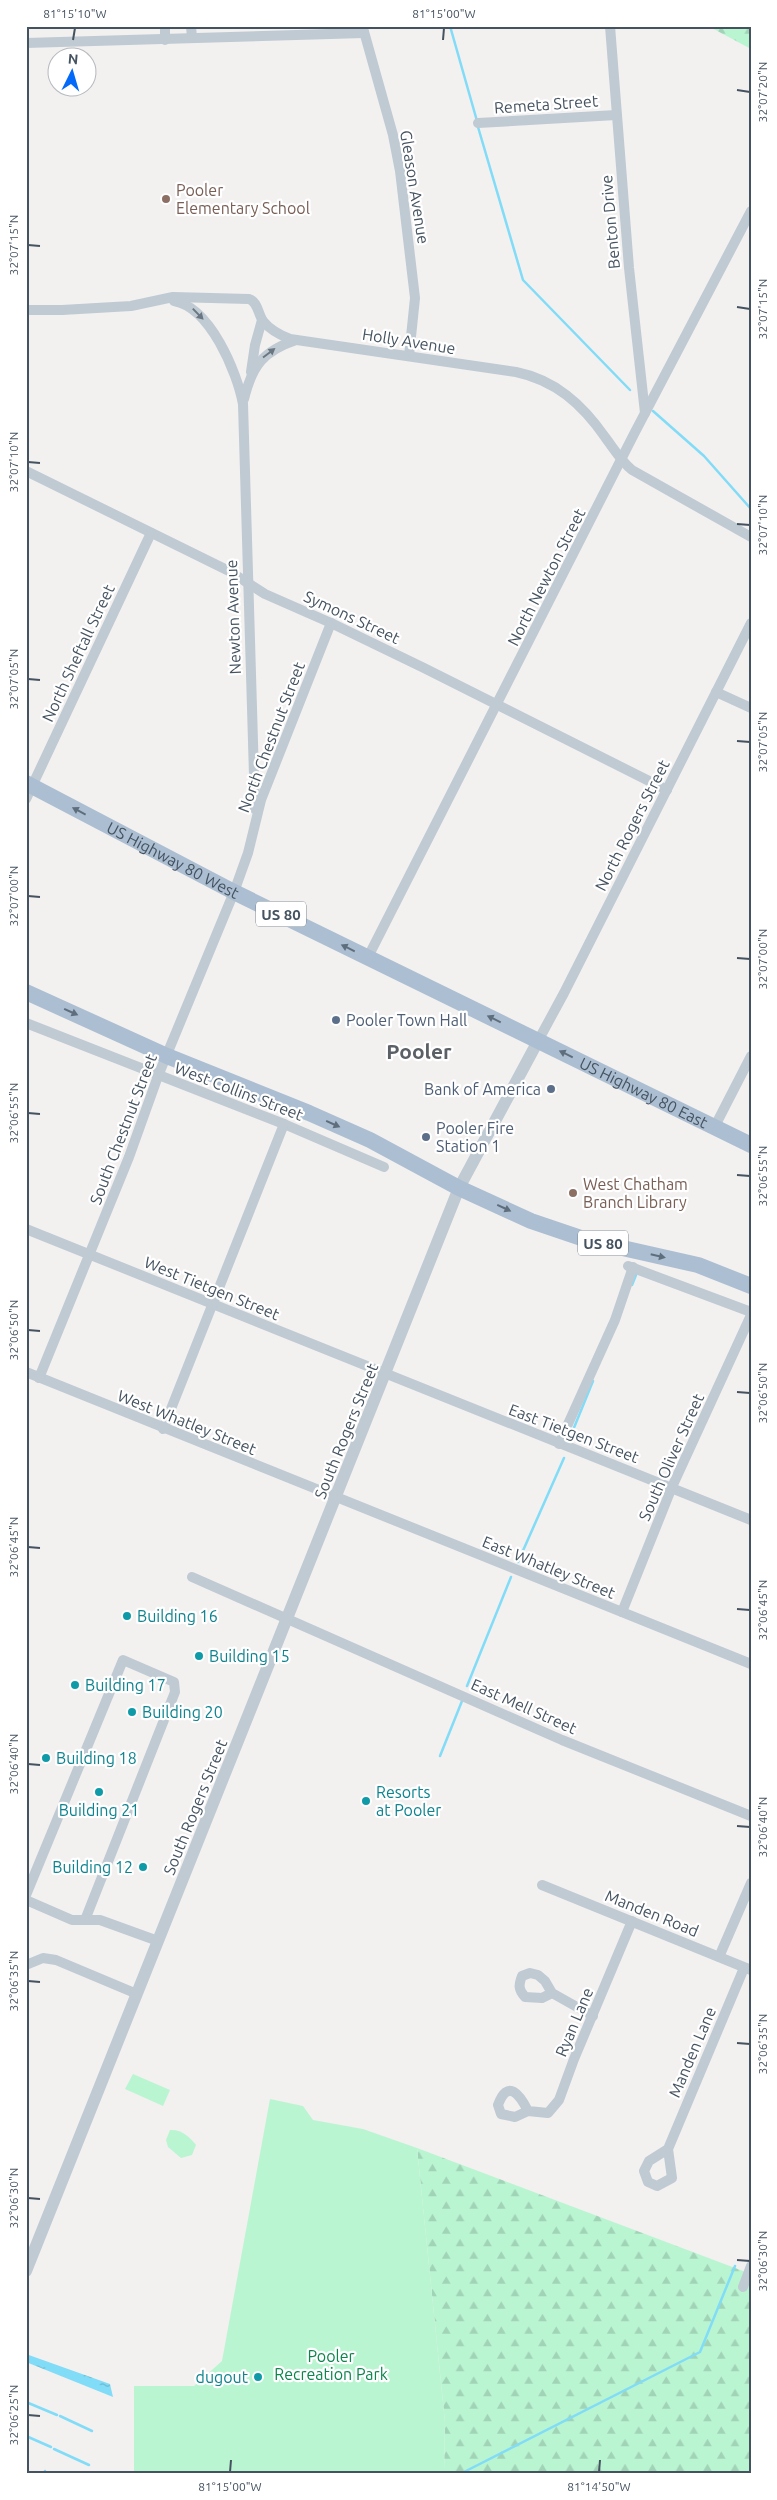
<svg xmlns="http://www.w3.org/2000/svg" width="777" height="2500" viewBox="0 0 777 2500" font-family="Ubuntu,sans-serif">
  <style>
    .forest { fill: url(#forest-firs) }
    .park { fill: #baf5d2 }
    .water { fill: url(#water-ripples) }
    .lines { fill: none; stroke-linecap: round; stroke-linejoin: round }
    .stream { stroke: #81dcf7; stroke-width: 2.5 }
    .minor { stroke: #bfcad3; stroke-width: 10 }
    .tertiary { stroke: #bfcad3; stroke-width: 12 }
    .primary { stroke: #acbed2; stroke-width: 16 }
    .oneway { fill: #6a7782 }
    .oneway2 { fill: #5f6e7c }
    .ticks { fill: none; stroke: #455360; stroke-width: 2 }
    .education-dot { fill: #8d6e63; stroke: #fff; stroke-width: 2 }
    .service-dot { fill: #5c6f8a; stroke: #fff; stroke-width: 2 }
    .culture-dot { fill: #0f9aa8; stroke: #fff; stroke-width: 2 }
    .labels { text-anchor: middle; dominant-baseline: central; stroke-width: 4.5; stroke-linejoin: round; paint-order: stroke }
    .shield { fill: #fff; stroke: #7d8790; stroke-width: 1 }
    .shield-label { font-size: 15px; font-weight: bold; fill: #455360 }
    .street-label { font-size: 16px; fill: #455360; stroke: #fff }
    .education-label { font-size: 16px; fill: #785e54; stroke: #fff; text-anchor: start }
    .service-label { font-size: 16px; fill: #4e5e75; stroke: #fff; text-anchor: start }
    .culture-label { font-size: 16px; fill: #0d838f; stroke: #fff; text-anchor: start }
    .park-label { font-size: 16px; fill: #0c854c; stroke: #fff }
    .district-label { font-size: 21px; font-weight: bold; fill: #5b6066; stroke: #fff }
    .neatline { fill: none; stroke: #455360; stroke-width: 2 }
    .ticks-label { font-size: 12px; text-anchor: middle; fill: #455360 }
  </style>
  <defs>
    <pattern id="forest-firs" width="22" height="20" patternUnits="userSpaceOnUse" patternTransform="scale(1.25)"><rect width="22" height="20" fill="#baf5d2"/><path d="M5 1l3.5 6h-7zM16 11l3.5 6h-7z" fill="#a1d4b7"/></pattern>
    <pattern id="water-ripples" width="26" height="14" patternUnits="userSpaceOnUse" patternTransform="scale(1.25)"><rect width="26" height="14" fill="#81dcf7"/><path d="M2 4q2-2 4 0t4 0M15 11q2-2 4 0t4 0" fill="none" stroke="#6bb5cb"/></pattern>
  </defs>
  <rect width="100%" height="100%" fill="#f3f0f0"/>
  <!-- forest -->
  <g class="forest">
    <path d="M708,26H751V49Z"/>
    <path d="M417,2148L751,2274V2474H444L445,2422Z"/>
  </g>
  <!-- park -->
  <g class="park">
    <path d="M133,2074L170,2090L163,2106L125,2089Z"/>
    <path d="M270,2099L303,2106L313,2120L363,2129L417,2148L445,2422L444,2468L447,2474H134V2386H194L222,2361Z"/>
    <path d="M170,2130C181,2129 190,2137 196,2145L192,2155L181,2158L168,2147L166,2140Z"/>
  </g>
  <!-- water -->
  <path class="water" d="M26,2354L110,2384L113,2397L26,2362Z"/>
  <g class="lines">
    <!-- stream -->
    <g class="stream">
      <path d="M450,26L477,121"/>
      <path d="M478,127L523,280L630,390"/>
      <path d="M653,411L704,456L751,509"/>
      <path d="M632,1285L636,1275"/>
      <path d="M569,1440L593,1381"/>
      <path d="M518,1562L564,1458"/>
      <path d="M467,1686L511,1577"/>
      <path d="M440,1756L462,1701"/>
      <path d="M26,2402L57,2415"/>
      <path d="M60,2416L92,2431"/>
      <path d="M26,2436L51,2447"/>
      <path d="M54,2449L89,2465"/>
      <path d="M26,2471L33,2474"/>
      <path d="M44,2474L45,2471"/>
      <path d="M460,2474L700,2352L735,2266"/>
    </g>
    <!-- minor -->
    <g class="minor">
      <path d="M165,26V40"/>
      <path d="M191,26L192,38"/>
      <path d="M610,26L629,268L645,413"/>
      <path d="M363,28L393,135L400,171L415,298L409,356"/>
      <path d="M26,43L364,33"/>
      <path d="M478,123L616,115"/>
      <path d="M174,301C210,307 237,372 243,404L255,809"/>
      <path d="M26,310H62L131,306L173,297L249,299C258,302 258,314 263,321C270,330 280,335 290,339L516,372C555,380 582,404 605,437C614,449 621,461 632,470L751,537"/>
      <path d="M251,372L255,345L262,320"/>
      <path d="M244,399C252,366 263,351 296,340"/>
      <path d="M26,471L229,571L265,594L331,623L424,668L667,790"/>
      <path d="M716,692L751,708"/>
      <path d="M26,799L151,533"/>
      <path d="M368,957L634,434L751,211"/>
      <path d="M26,1023L284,1124L384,1167"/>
      <path d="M538,1041L564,993L751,623"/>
      <path d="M715,1126L751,1056"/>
      <path d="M26,1229L751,1520"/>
      <path d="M628,1266L751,1312"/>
      <path d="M26,1372L751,1664"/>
      <path d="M39,1378L129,1157L158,1076L234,892L248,853L261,800L331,623"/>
      <path d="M163,1429L284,1124"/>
      <path d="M559,1444L615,1320L633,1267"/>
      <path d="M192,1577L562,1740L751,1816"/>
      <path d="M622,1612L672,1487L751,1315"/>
      <path d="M542,1885L751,1970"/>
      <path d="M26,1895L123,1660L174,1682L175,1692L85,1920"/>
      <path d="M26,1900L72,1920H100L158,1941"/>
      <path d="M719,1957L751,1883"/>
      <path d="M26,1965L43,1958L56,1960L137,1994"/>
      <path d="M552,1993L542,1998L525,1997C519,1990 518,1986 522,1976L530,1973L538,1975L545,1981L552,1993L593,2016"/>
      <path d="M528,2111L515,2117L501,2114L498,2105C508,2078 520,2095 528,2111L548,2113L559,2100L574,2059L632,1921"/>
      <path d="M668,2149L649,2161L644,2171L648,2182L657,2186L672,2178L668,2149L744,1968"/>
      <path d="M743,2287L751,2266"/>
    </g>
    <!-- tertiary -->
    <path class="tertiary" d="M26,2271L459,1188L538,1041"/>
    <!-- primary -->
    <g class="primary">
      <path id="s1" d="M26,783L234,892L751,1145"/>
      <path d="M26,992L167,1056L309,1113L370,1140L459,1188L531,1221L587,1240L698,1265L751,1286"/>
    </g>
  </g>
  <!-- one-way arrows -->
  <defs><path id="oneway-solid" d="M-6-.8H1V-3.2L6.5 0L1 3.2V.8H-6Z" transform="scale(1.25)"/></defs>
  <g class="oneway">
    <use href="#oneway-solid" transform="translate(198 314) rotate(46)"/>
    <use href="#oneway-solid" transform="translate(269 353) rotate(-37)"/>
  </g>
  <g class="oneway2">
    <use href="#oneway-solid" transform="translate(79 811) rotate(-152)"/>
    <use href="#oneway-solid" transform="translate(348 948) rotate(-154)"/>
    <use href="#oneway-solid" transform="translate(71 1012) rotate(24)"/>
    <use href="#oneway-solid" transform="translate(494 1019) rotate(-154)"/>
    <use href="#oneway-solid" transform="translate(566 1054) rotate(-154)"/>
    <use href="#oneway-solid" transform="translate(333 1124) rotate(24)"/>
    <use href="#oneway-solid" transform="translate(504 1208) rotate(25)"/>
    <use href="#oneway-solid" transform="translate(658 1256) rotate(13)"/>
  </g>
  <!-- ticks -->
  <path class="ticks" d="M73,40L75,28M443,40L444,28M737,90L750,92M28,245L40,246M737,307L750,309M28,462L40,463M737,524L750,525M28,679L40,680M737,741L750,742M28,896L40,897M737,958L750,959M28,1113L40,1114M737,1175L750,1176M28,1330L40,1331M737,1392L750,1393M28,1547L40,1548M737,1609L750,1610M28,1764L40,1765M737,1826L750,1827M28,1981L40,1982M737,2043L750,2044M28,2198L40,2199M737,2260L750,2261M28,2415L40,2416M230,2472L231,2460M599,2472L600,2460"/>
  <!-- markers -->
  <g class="education-dot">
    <circle cx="166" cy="199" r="5"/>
    <circle cx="573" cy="1193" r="5"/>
  </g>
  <g class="service-dot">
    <circle cx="336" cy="1020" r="5"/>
    <circle cx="551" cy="1089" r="5"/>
    <circle cx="426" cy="1137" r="5"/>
  </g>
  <g class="culture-dot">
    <circle cx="127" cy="1616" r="5"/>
    <circle cx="199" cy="1656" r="5"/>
    <circle cx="75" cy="1685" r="5"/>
    <circle cx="132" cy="1712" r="5"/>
    <circle cx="46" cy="1758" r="5"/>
    <circle cx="99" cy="1792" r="5"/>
    <circle cx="366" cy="1801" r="5"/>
    <circle cx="143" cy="1867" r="5"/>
    <circle cx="258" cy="2377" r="5"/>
  </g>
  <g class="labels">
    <!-- shield labels -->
    <g class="shield">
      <rect x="256" y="901.5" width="50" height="25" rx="4"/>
      <rect x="578" y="1230.5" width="50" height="25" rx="4"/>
    </g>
    <g class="shield-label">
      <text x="281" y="914">US 80</text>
      <text x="603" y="1243">US 80</text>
    </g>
    <!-- street labels -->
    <g class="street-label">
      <text transform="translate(546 104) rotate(-4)">Remeta Street</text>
      <text transform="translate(415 187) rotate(81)">Gleason Avenue</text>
      <text transform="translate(610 222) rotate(-95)">Benton Drive</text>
      <text transform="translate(409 341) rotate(9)">Holly Avenue</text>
      <text transform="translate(546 577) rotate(-63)">North Newton Street</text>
      <text transform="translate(233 617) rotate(-92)">Newton Avenue</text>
      <text transform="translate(352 617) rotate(25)">Symons Street</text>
      <text transform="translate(78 653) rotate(-65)">North Sheftall Street</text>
      <text transform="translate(271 737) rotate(-69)">North Chestnut Street</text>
      <text transform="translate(632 825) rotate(-63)">North Rogers Street</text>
      <text stroke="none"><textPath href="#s1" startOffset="166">US Highway 80 West</textPath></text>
      <text transform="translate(239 1091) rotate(21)">West Collins Street</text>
      <text stroke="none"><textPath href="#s1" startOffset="691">US Highway 80 East</textPath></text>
      <text transform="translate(123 1129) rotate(-69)">South Chestnut Street</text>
      <text transform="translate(212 1288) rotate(22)">West Tietgen Street</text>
      <text transform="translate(187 1422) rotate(22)">West Whatley Street</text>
      <text transform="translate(346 1431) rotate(-68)">South Rogers Street</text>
      <text transform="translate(574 1433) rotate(21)">East Tietgen Street</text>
      <text transform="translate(671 1457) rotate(-66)">South Oliver Street</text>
      <text transform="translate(549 1567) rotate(22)">East Whatley Street</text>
      <text transform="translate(524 1706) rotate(24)">East Mell Street</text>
      <text transform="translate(195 1807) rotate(-68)">South Rogers Street</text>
      <text transform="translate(652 1913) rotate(22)">Manden Road</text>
      <text transform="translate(574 2022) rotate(-67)">Ryan Lane</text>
      <text transform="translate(692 2052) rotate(-67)">Manden Lane</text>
    </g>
    <!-- education labels -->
    <g class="education-label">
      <text x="176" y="190">Pooler<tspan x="176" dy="18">Elementary School</tspan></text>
      <text x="583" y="1184">West Chatham<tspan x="583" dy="18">Branch Library</tspan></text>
    </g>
    <!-- service labels -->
    <g class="service-label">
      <text x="346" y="1020">Pooler Town Hall</text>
      <text x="541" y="1089" text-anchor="end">Bank of America</text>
      <text x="436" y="1128">Pooler Fire<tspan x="436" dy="18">Station 1</tspan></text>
    </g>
    <!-- culture labels -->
    <g class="culture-label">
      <text x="137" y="1616">Building 16</text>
      <text x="209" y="1656">Building 15</text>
      <text x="85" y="1685">Building 17</text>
      <text x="142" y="1712">Building 20</text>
      <text x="56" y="1758">Building 18</text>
      <text x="376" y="1792">Resorts<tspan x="376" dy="18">at Pooler</tspan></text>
      <text x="99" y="1810" text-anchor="middle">Building 21</text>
      <text x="133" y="1867" text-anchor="end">Building 12</text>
      <text x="248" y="2377" text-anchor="end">dugout</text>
    </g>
    <!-- park labels -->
    <g class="park-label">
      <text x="331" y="2356">Pooler<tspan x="331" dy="18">Recreation Park</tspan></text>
    </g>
    <!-- district labels -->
    <g class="district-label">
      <text x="419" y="1051">Pooler</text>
    </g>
  </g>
  <!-- border -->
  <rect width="777" height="2500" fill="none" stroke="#ffffff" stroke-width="55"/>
  <!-- north arrow -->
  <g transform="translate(72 72) rotate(5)"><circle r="24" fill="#ffffff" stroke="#b5babf"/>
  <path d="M0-4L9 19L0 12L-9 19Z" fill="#0369f9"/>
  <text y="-8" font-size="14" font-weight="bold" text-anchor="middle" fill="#455360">N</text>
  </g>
  <rect x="28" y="28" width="722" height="2444" class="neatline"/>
  <g class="ticks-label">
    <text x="75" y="18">81°15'10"W</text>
    <text x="444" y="18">81°15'00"W</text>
    <text transform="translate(763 92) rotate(-90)" y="4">32°07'20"N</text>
    <text transform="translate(14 245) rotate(-90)" y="4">32°07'15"N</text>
    <text transform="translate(763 309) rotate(-90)" y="4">32°07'15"N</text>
    <text transform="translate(14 462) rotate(-90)" y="4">32°07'10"N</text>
    <text transform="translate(763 525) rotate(-90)" y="4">32°07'10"N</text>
    <text transform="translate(14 679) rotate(-90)" y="4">32°07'05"N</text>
    <text transform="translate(763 742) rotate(-90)" y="4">32°07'05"N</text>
    <text transform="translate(14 896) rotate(-90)" y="4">32°07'00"N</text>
    <text transform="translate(763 959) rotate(-90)" y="4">32°07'00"N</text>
    <text transform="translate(14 1113) rotate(-90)" y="4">32°06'55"N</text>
    <text transform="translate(763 1176) rotate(-90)" y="4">32°06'55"N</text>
    <text transform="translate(14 1330) rotate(-90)" y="4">32°06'50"N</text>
    <text transform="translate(763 1393) rotate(-90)" y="4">32°06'50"N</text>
    <text transform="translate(14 1547) rotate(-90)" y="4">32°06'45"N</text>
    <text transform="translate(763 1610) rotate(-90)" y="4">32°06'45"N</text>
    <text transform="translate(14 1764) rotate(-90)" y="4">32°06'40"N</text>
    <text transform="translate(763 1827) rotate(-90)" y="4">32°06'40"N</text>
    <text transform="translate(14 1981) rotate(-90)" y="4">32°06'35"N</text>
    <text transform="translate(763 2044) rotate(-90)" y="4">32°06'35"N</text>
    <text transform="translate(14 2198) rotate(-90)" y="4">32°06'30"N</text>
    <text transform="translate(763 2261) rotate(-90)" y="4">32°06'30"N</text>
    <text transform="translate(14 2415) rotate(-90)" y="4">32°06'25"N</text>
    <text x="230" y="2491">81°15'00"W</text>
    <text x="599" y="2491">81°14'50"W</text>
  </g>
</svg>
